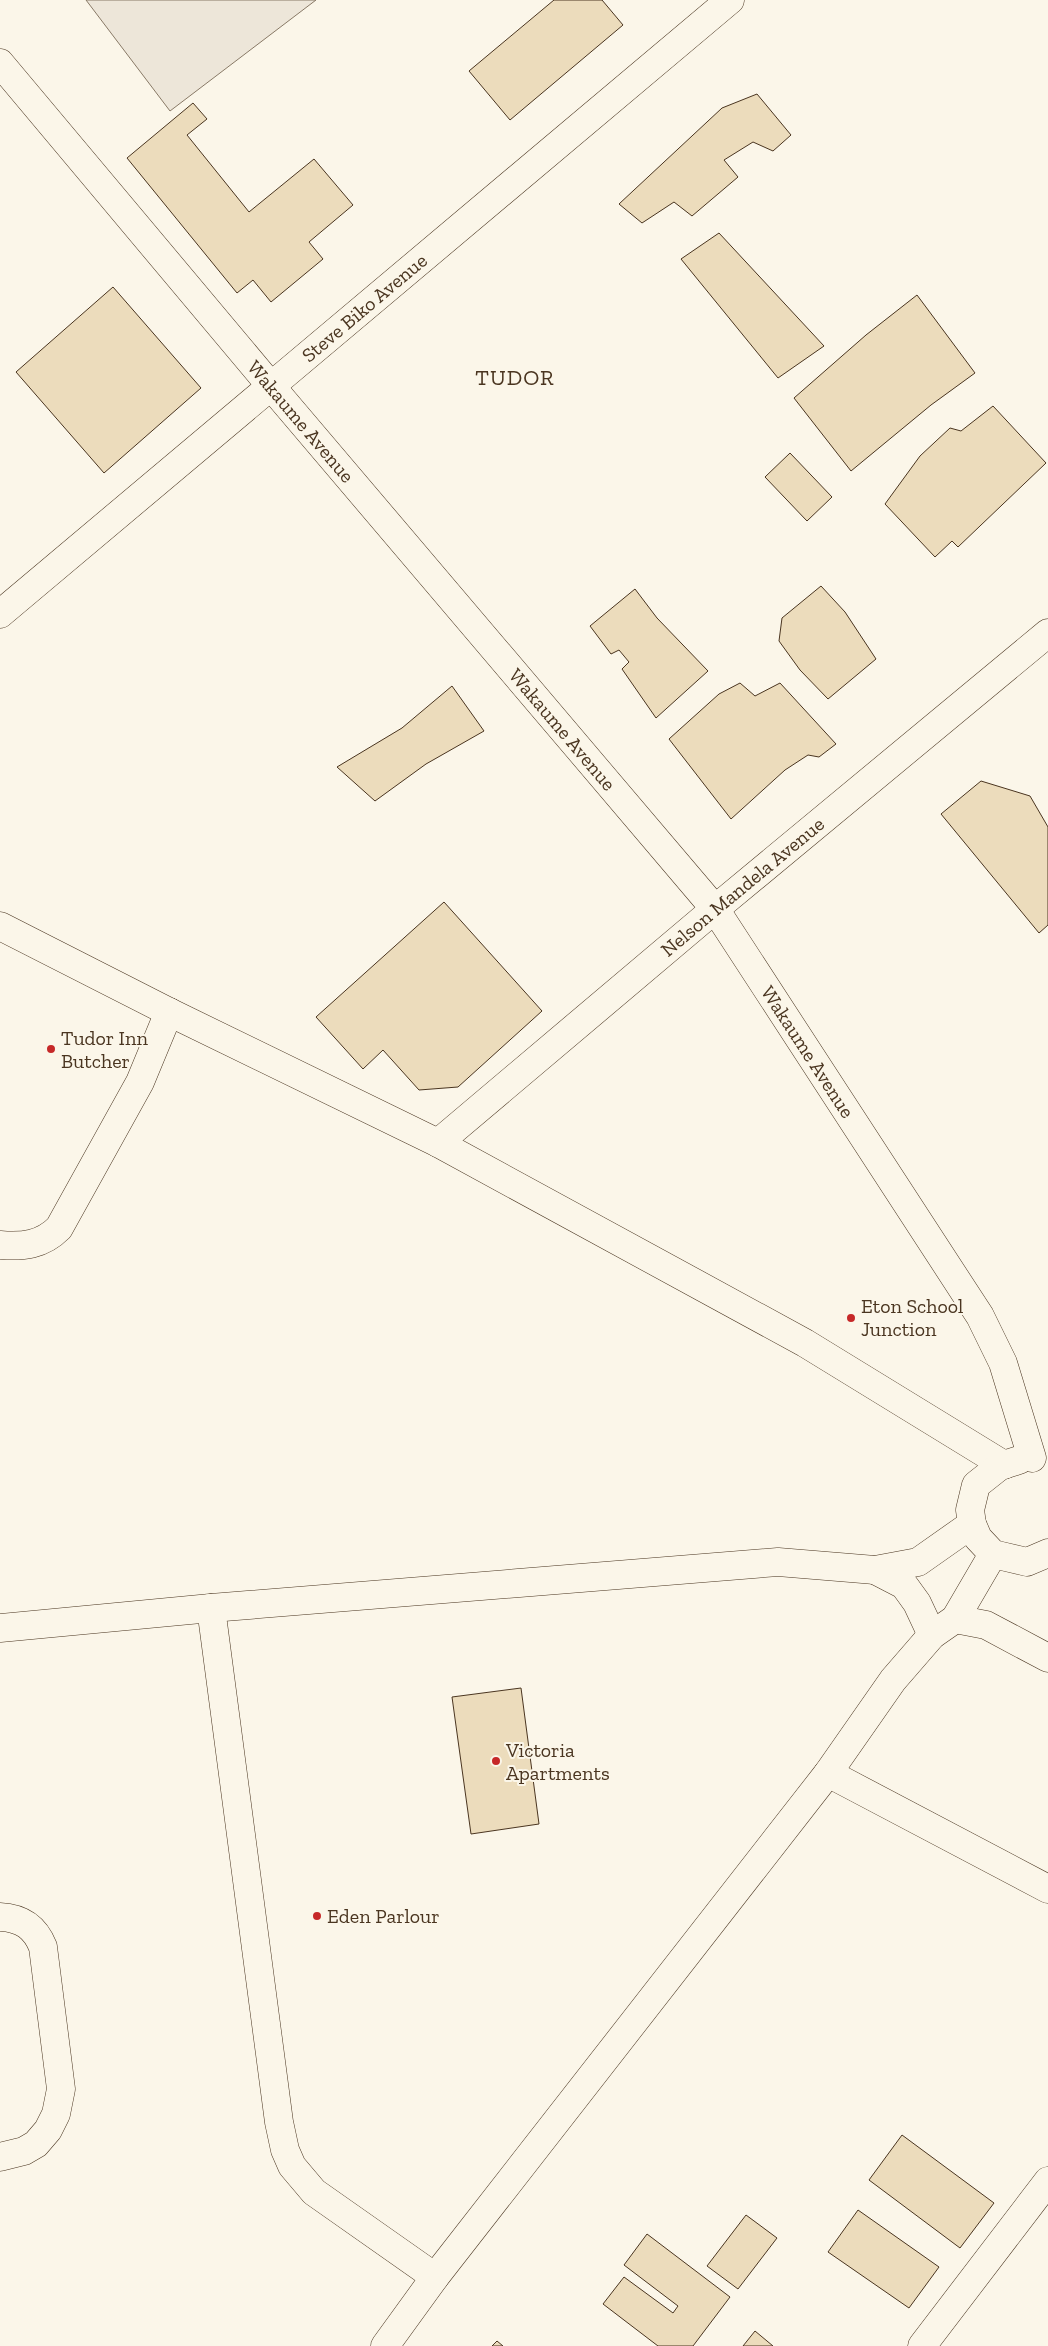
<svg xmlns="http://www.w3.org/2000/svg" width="1048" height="2346" viewBox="0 0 1048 2346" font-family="'Zilla Slab',serif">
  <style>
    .green { fill: #ede6d9; stroke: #887966 }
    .building { fill: #ecdcbc; stroke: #4a3520 }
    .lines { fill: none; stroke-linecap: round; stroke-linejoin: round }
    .minor-casing { stroke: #4a3520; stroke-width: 29 }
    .minor { stroke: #fbf6e9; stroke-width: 28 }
    .poi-dot { fill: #c62828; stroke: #fbf6e9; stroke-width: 2 }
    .labels { text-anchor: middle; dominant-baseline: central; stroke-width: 4; stroke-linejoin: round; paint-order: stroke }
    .street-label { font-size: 20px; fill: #4a3520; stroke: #fbf6e9 }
    .poi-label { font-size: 20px; fill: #4a3520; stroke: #fbf6e9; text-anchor: start }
    .quarter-label { font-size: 22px; letter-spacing: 1px; fill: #4a3520; stroke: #fbf6e9 }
  </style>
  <rect width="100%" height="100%" fill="#fbf6e9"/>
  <!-- green -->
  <path class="green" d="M86,0H316L170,111Z"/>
  <!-- building -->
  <g class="building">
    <path d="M554,0H602L623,25L510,120L469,71Z"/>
    <path d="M757,94L791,135L773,151L753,142L724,160L738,177L692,216L674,202L642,223L619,204L722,108Z"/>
    <path d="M193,103L207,119L187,135L249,212L314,159L353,205L309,242L323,259L271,302L253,280L237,293L127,158Z"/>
    <path d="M719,233L824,346L778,378L681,259Z"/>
    <path d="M113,287L201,388L104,473L16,372Z"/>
    <path d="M917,295L975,373L931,405L851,471L794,398L866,335Z"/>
    <path d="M993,406L1046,463L958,547L952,541L935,557L885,504L920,456L950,428L961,431Z"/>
    <path d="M790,453L832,497L807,521L765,477Z"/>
    <path d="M821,586L845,612L876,659L828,699L800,670L779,641L782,618Z"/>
    <path d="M635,589L657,618L708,671L656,718L622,669L629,662L619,650L611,654L590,626Z"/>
    <path d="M740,683L755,696L780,683L836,744L819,757L808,755L785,770L731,819L669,739L719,694Z"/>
    <path d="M452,686L484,731L426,764L375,801L337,767L402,728Z"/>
    <path d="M981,781L1030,796L1048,827V925L1039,933L941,814Z"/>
    <path d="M444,902L542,1011L458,1087L419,1090L383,1050L363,1069L316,1017Z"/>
    <path d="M521,1688L539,1824L471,1834L452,1697Z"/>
    <path d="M902,2135L994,2203L960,2248L869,2180Z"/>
    <path d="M858,2210L939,2267L909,2308L828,2252Z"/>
    <path d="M746,2215L777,2238L738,2289L707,2266Z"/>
    <path d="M647,2234L730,2297L693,2346H658L603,2304L624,2277L673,2313L678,2306L624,2265Z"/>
    <path d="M755,2331L773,2346H743Z"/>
    <path d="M497,2341L503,2346H492Z"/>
  </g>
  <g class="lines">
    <defs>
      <g id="minor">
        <path id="s1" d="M0,63L270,385L715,909L980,1316L1003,1363L1032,1458"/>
        <path id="s2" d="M0,614L730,0"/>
        <path d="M0,926L169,1012L438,1143L805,1343L1004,1465"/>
        <path id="s3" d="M438,1143L715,909L1048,633"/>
        <path d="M0,1245C23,1247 42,1245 59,1228L140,1082L169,1012"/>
        <path d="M1019,1460L1000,1466L976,1485L970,1510L972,1524L978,1538L993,1554L1027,1562L1048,1553"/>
        <path d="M875,1570L904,1585L917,1603L932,1635"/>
        <path d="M211,1608L279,2122L285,2150L292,2166L314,2192L435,2277"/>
        <path d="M955,1619L986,1625L1048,1658"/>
        <path d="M0,1628L211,1608L778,1562L875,1570L918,1562L972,1524"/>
        <path d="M828,1773L1048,1889"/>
        <path d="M0,1917C22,1918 35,1927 43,1947L61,2089L56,2114L48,2130L36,2144L24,2151L0,2157"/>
        <path d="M385,2346L435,2277L828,1773L893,1680L932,1635L955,1619L993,1554"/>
        <path d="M922,2346L1048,2181"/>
      </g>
    </defs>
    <!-- minor casing -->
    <use href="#minor" class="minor-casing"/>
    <!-- minor -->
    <use href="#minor" class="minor"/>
  </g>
  <!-- markers -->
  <g class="poi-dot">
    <circle cx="51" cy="1049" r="5"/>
    <circle cx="851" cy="1318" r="5"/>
    <circle cx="496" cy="1761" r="5"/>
    <circle cx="317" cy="1916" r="5"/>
  </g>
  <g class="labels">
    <!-- street labels -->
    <g class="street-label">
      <text stroke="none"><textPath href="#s2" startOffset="476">Steve Biko Avenue</textPath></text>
      <text stroke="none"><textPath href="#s1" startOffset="468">Wakaume Avenue</textPath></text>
      <text stroke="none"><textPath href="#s1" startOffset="872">Wakaume Avenue</textPath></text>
      <text stroke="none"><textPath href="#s3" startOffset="398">Nelson Mandela Avenue</textPath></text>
      <text stroke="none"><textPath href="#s1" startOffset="1278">Wakaume Avenue</textPath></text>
    </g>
    <!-- poi labels -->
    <g class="poi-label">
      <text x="61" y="1038">Tudor Inn<tspan x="61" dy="23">Butcher</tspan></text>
      <text x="861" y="1306">Eton School<tspan x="861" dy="23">Junction</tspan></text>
      <text x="506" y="1750">Victoria<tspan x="506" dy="23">Apartments</tspan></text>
      <text x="327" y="1916">Eden Parlour</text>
    </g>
    <!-- quarter labels -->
    <g class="quarter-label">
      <text x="515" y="377">TUDOR</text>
    </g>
  </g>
</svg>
